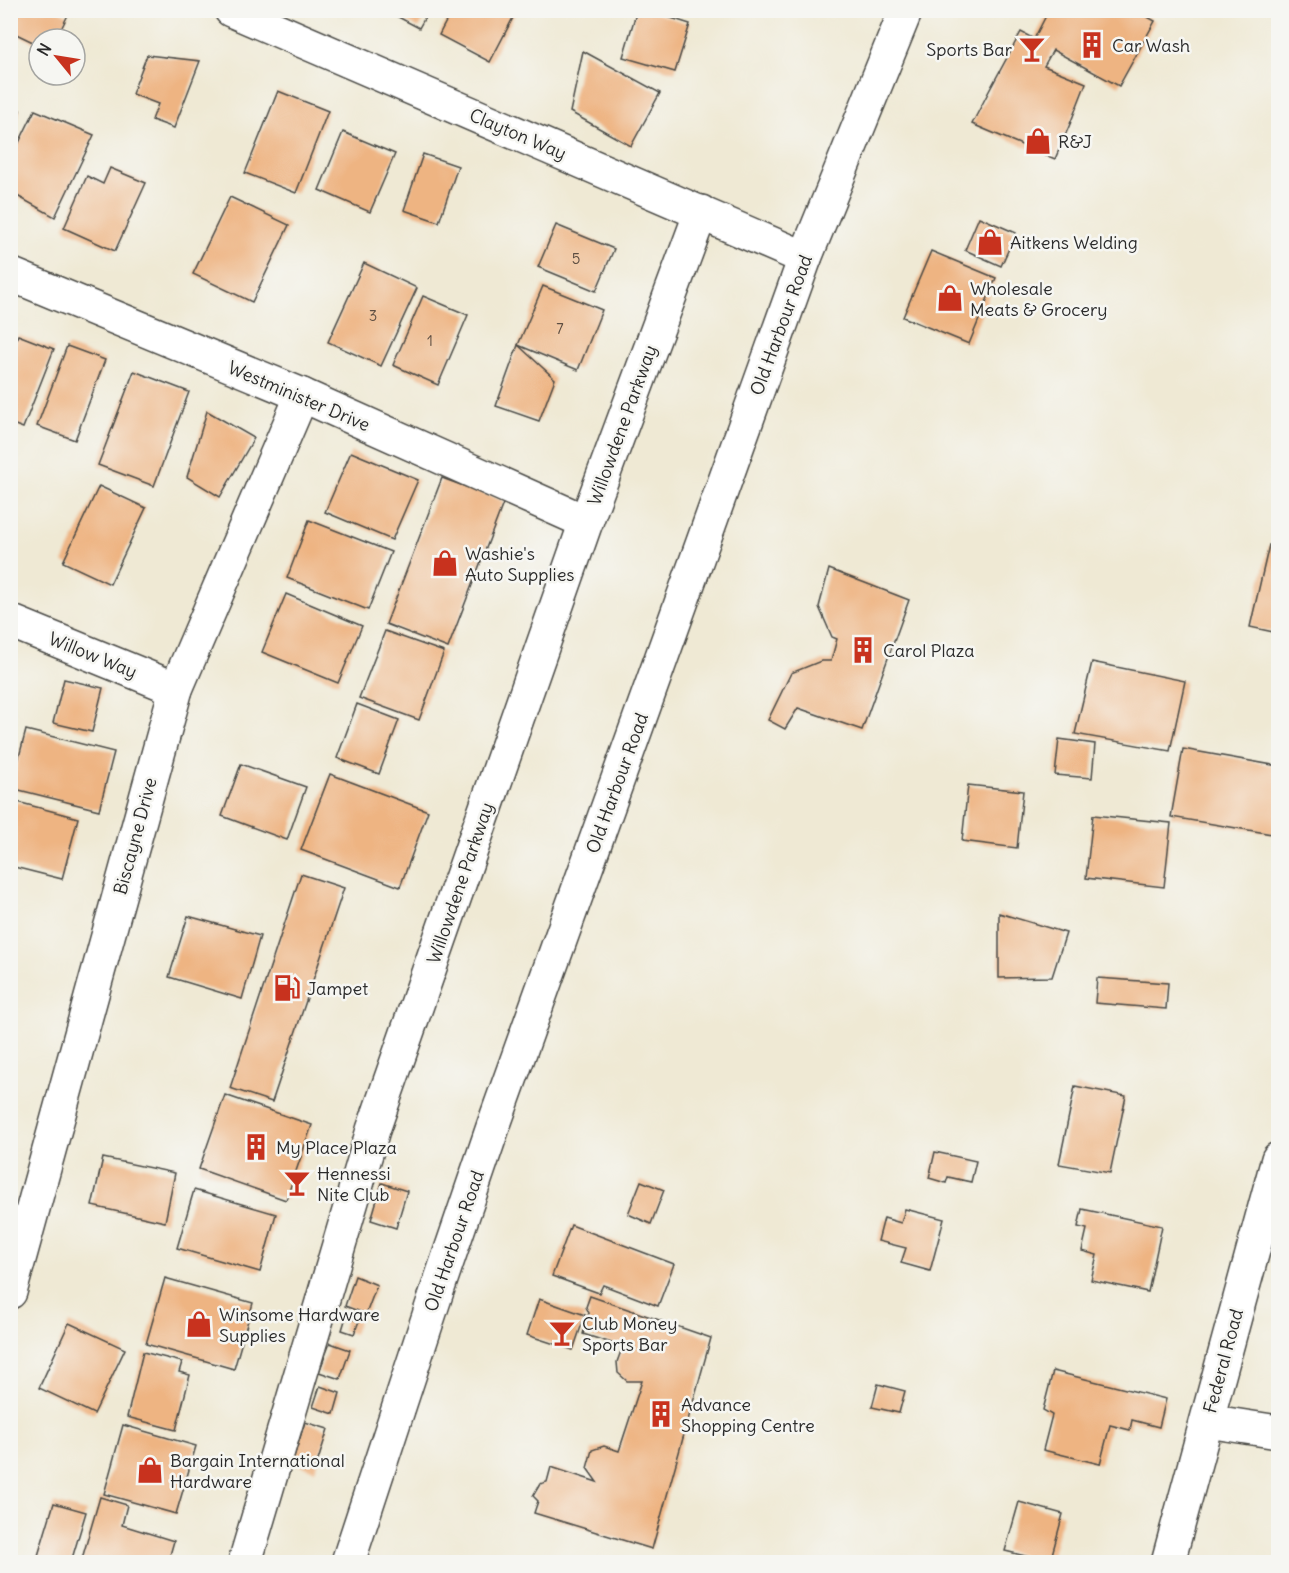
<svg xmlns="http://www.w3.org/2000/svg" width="1289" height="1573" viewBox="0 0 1289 1573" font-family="Delius,sans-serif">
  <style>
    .building { fill: #eeb482 }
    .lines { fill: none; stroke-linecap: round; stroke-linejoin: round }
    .minor-casing { stroke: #484844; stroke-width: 36 }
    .primary-casing { stroke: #484844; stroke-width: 36 }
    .minor { stroke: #fff; stroke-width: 33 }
    .primary { stroke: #fff; stroke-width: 33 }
    .labels { text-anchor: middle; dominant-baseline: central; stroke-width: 5; stroke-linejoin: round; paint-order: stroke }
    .number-label { font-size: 15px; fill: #5c4d41 }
    .poi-label { font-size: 18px; fill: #2b2b2b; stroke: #f6f6f2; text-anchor: start }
    .street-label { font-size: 18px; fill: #2b2b2b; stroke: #f6f6f2 }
  </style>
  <rect width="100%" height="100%" fill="#f6f6f2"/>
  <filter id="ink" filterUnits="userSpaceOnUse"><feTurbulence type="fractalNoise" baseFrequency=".0167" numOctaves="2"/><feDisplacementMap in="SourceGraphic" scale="12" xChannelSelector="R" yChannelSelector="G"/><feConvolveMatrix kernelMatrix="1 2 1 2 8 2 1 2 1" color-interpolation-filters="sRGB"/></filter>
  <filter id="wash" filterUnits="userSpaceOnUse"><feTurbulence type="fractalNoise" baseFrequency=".008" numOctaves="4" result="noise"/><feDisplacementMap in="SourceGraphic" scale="24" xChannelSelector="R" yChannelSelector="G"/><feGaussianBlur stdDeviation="1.35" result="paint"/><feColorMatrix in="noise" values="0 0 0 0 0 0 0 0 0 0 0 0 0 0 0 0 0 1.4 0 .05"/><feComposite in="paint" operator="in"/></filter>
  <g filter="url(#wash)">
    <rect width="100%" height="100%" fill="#efe9d4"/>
    <g id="blocks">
      <!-- building -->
      <g class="building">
        <path d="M10,10H56L68,15L56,39H39V45L10,31Z"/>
        <path d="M385,10H429L419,28Z"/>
        <path d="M452,10H517L490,62L439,35Z"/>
        <path d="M637,10H646L690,24L675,72L623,57Z"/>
        <path d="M1049,10H1135L1155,21L1119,86L1053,50L1044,66L1086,83L1070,124L1055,159L972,124L989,91L1021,32L1034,39Z"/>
        <path d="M583,51L660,93L631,146L570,112Z"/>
        <path d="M147,55L200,61L174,128L152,120L158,104L132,94Z"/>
        <path d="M278,91L328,111L296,193L245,173Z"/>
        <path d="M10,108L20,110L11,142H10Z"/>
        <path d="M35,110L94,135L55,217L10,192V161Z"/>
        <path d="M343,132L395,154L370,212L319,190Z"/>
        <path d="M423,154L458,166L439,222L404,210Z"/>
        <path d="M110,168L146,183L115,251L64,228L87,176L103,184Z"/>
        <path d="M230,197L289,225L252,302L193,274Z"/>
        <path d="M979,217L1016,233L1001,266L965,250Z"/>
        <path d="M556,225L614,249L596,291L538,267Z"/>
        <path d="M931,251L996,278L969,344L903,317Z"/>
        <path d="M364,263L417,288L381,366L328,342Z"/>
        <path d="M543,286L602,310L578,370L518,345Z"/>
        <path d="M423,296L468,315L438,385L393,365Z"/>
        <path d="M18,335L54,349L23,428L10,423V353Z"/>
        <path d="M518,345L555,379L539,421L496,406Z"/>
        <path d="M67,346L105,360L75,440L37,426Z"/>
        <path d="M134,371L189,392L154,486L98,465Z"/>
        <path d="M207,411L254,438L220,497L187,477Z"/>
        <path d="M351,452L418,480L392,540L325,512Z"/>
        <path d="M442,478L504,501L448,648L386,624Z"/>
        <path d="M99,486L146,508L110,584L63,562Z"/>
        <path d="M309,520L391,552L368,610L287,578Z"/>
        <path d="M1269,545L1278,547V633L1250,627Z"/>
        <path d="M829,569L909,600L862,730L798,708L785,729L768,720L791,673L821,661H831L837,639L832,637L819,607Z"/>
        <path d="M286,594L362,626L338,683L262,652Z"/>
        <path d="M385,631L444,652L419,720L359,698Z"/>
        <path d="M1092,662L1185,681L1170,751L1075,734Z"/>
        <path d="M64,679L103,688L92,732L53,723Z"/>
        <path d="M357,704L399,720L379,774L337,758Z"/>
        <path d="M26,730L114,752L99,810L11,788Z"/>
        <path d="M1059,739L1095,744L1092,778L1055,775Z"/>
        <path d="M1183,749L1278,766V835L1171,817Z"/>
        <path d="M241,764L306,787L287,840L222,816Z"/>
        <path d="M330,774L428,811L400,887L301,850Z"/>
        <path d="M968,785L1023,791L1017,848L962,841Z"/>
        <path d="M10,800L78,818L62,879L10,866Z"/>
        <path d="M1093,815L1171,823L1164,887L1086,878Z"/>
        <path d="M301,874L344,888L272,1102L230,1088Z"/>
        <path d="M999,913L1066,933L1052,977L999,978Z"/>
        <path d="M188,916L260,936L242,999L169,977Z"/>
        <path d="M1097,978L1168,983L1166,1009L1095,1003Z"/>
        <path d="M1075,1086L1126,1096L1110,1173L1059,1164Z"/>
        <path d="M225,1095L312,1125L286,1200L199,1169Z"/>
        <path d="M935,1152L976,1161L971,1182L948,1177L946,1183L929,1178Z"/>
        <path d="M103,1158L175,1173L165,1222L92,1206Z"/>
        <path d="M641,1181L664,1190L651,1224L628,1214Z"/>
        <path d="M382,1183L407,1191L396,1228L371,1220Z"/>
        <path d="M194,1190L276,1214L260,1272L177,1248Z"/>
        <path d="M905,1209L944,1219L930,1271L901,1263L906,1248L878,1241L884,1218L901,1223Z"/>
        <path d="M1082,1209L1162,1226L1148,1292L1091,1280L1097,1255L1082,1251L1087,1229L1078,1227Z"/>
        <path d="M571,1225L674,1264L658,1306L603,1285L599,1293L552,1276Z"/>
        <path d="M355,1276L377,1285L366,1314L345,1306Z"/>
        <path d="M165,1278L253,1303L234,1369L146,1344Z"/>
        <path d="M590,1296L711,1338L652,1549L534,1513L538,1501L533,1496L540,1484L547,1482L551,1467L597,1482L587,1468L592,1450L604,1446L619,1451L642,1381H627L618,1373L617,1362L621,1351L627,1348L583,1334L589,1313L586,1307Z"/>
        <path d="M539,1299L585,1315L573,1350L527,1335Z"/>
        <path d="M346,1317L359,1321L354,1334L342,1330Z"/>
        <path d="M69,1323L125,1349L94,1414L39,1388Z"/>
        <path d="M330,1343L350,1350L340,1379L319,1372Z"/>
        <path d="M143,1352L182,1362L179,1372L190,1375L176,1430L127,1417Z"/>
        <path d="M1053,1371L1166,1399L1159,1427L1132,1420L1130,1430L1110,1425L1100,1464L1043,1450L1052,1415L1043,1410Z"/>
        <path d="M878,1384L905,1391L899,1413L872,1407Z"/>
        <path d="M320,1386L340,1393L334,1414L313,1407Z"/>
        <path d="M305,1422L328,1429L315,1470L292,1463Z"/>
        <path d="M123,1425L196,1446L176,1514L104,1494Z"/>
        <path d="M100,1497L127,1505L122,1525L174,1541L168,1562H81Z"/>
        <path d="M1019,1502L1063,1514L1050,1562L1005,1551Z"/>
        <path d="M54,1503L86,1512L71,1562H48L37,1559Z"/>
      </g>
    </g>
  </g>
  <g filter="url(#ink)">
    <use href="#blocks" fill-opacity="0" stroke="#484844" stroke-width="1.5"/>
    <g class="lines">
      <defs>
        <g id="minor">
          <path d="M231,10L805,258"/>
          <path d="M10,274L302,395L586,522"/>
          <path d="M10,621L176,689"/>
          <path d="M10,1292L176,689L302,395"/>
          <path d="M1207,1421L1278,1432"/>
          <path d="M245,1562L373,1130L586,522L701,212"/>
          <path d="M1168,1562L1278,1159"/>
        </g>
        <path id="primary" d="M348,1562L436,1294L493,1127L805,258L906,10"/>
      </defs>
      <!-- minor casing -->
      <use href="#minor" class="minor-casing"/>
      <!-- primary casing -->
      <use href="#primary" class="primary-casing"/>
      <!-- minor -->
      <use href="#minor" class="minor"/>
      <!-- primary -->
      <use href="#primary" class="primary"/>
    </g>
  </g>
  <!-- icons -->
  <defs>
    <symbol id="building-bare" viewBox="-9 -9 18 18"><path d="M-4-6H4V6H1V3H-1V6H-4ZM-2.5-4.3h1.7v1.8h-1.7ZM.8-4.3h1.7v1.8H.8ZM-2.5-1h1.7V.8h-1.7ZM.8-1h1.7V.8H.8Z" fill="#c8321e" stroke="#f6f6f2" stroke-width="2.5" paint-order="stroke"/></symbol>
    <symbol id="bar-bare" viewBox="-9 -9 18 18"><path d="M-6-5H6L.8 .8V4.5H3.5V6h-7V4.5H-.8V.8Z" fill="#c8321e" stroke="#f6f6f2" stroke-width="2.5" paint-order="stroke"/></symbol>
    <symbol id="shop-bare" viewBox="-9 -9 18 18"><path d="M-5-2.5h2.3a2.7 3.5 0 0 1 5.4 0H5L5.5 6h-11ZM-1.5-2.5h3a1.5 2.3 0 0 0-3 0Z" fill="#c8321e" stroke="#f6f6f2" stroke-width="2.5" paint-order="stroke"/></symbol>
    <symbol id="fuel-bare" viewBox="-9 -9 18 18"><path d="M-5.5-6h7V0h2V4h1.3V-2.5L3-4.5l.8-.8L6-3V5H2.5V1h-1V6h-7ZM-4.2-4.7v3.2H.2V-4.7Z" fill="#c8321e" stroke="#f6f6f2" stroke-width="2.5" paint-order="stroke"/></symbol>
  </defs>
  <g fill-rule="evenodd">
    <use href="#building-bare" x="1073" y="26" width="38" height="38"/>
    <use href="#bar-bare" x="1013" y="30" width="38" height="38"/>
    <use href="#shop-bare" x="1019" y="122" width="38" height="38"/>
    <use href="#shop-bare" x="971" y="223" width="38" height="38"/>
    <use href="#shop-bare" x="931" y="279" width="38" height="38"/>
    <use href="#shop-bare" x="426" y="544" width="38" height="38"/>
    <use href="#building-bare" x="844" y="631" width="38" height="38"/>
    <use href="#fuel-bare" x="268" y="969" width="38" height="38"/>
    <use href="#building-bare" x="237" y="1128" width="38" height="38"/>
    <use href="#bar-bare" x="278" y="1164" width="38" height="38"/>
    <use href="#shop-bare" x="180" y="1305" width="38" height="38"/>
    <use href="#bar-bare" x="543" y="1314" width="38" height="38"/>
    <use href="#building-bare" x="642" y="1395" width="38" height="38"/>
    <use href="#shop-bare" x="131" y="1451" width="38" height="38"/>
  </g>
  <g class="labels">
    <!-- number labels -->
    <g class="number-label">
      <text x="576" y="258">5</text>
      <text x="373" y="315">3</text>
      <text x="560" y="328">7</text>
      <text x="430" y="340">1</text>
    </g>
    <!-- poi labels -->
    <g class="poi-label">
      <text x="1112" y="45">Car Wash</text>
      <text x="1012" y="49" text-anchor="end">Sports Bar</text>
      <text x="1058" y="141">R&amp;J</text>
      <text x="1010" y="242">Aitkens Welding</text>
      <text x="970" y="288">Wholesale<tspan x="970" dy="21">Meats &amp; Grocery</tspan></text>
      <text x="465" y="553">Washie's<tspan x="465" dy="21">Auto Supplies</tspan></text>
      <text x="883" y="650">Carol Plaza</text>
      <text x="307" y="988">Jampet</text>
      <text x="276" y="1147">My Place Plaza</text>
      <text x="317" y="1173">Hennessi<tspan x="317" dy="21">Nite Club</tspan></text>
      <text x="219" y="1314">Winsome Hardware<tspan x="219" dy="21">Supplies</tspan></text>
      <text x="582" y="1323">Club Money<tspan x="582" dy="21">Sports Bar</tspan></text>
      <text x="681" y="1404">Advance<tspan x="681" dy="21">Shopping Centre</tspan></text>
      <text x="170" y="1460">Bargain International<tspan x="170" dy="21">Hardware</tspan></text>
    </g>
    <!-- street labels -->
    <g class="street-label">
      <text transform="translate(518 134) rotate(23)">Clayton Way</text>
      <text transform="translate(781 325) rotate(-70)">Old Harbour Road</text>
      <text transform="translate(299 396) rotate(23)">Westminister Drive</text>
      <text transform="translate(622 425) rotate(-70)">Willowdene Parkway</text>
      <text transform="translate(93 655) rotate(22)">Willow Way</text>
      <text transform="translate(617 783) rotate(-70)">Old Harbour Road</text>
      <text transform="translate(135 836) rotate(-75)">Biscayne Drive</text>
      <text transform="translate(460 883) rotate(-71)">Willowdene Parkway</text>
      <text transform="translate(454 1241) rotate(-71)">Old Harbour Road</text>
      <text transform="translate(1223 1361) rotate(-75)">Federal Road</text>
    </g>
  </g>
  <!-- margin -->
  <rect width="1289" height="1573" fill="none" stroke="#f6f6f2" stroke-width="36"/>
  <!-- north arrow -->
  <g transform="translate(57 57) rotate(300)"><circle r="28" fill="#f6f6f2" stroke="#a5a5a2" stroke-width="1.5"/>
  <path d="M0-4.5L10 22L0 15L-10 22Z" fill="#c8321e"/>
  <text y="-9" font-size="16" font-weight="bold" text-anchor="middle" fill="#2b2b2b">N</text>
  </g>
</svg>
